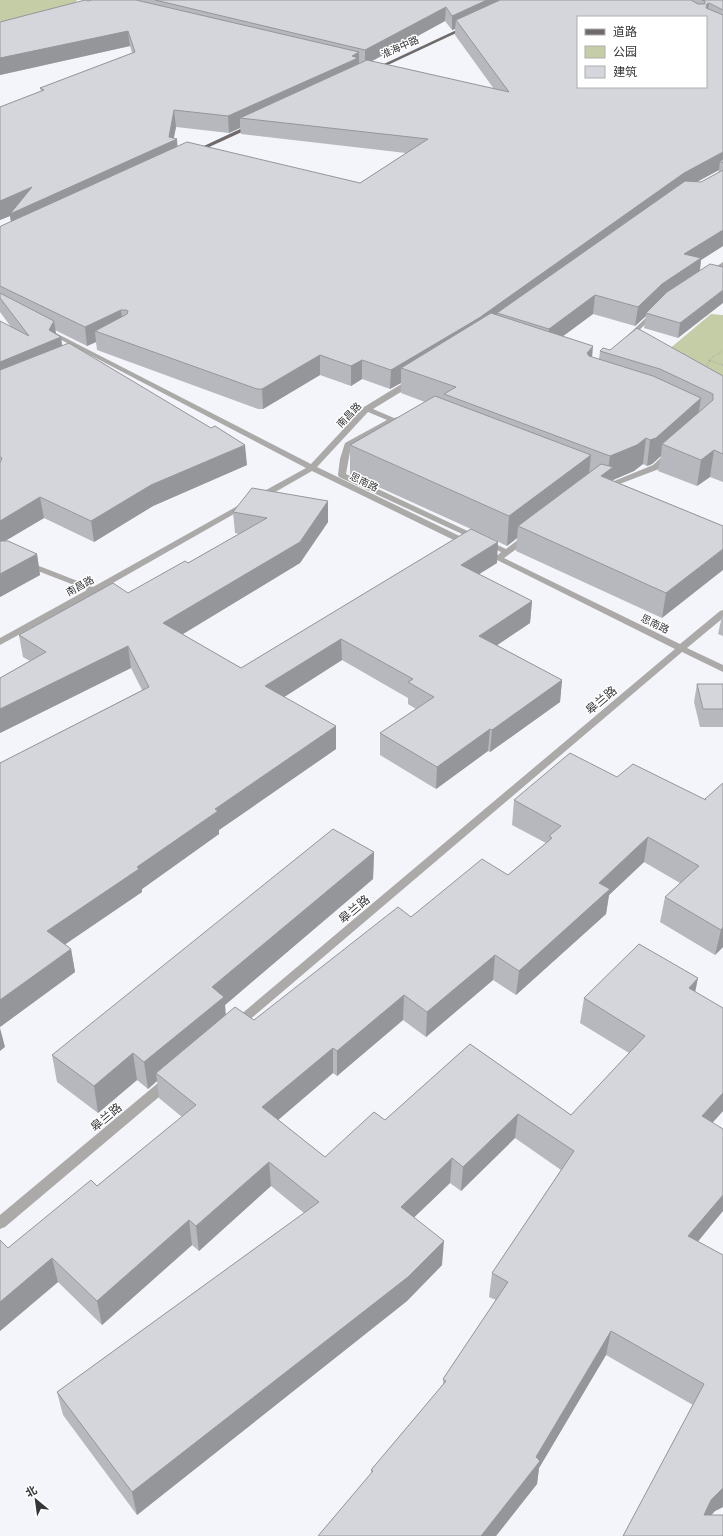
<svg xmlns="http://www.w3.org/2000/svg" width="723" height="1536" viewBox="0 0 723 1536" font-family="'Libre Baskerville','Noto Sans SC',serif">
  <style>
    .green { fill: #c5cda7 }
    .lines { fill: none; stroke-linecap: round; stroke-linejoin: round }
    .path { stroke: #97999d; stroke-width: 1.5; stroke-dasharray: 0.5 2; stroke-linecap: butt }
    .minor { fill: #aca9a9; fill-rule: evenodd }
    .major { fill: #706a6b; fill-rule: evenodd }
    .wall { fill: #b6b8bd; fill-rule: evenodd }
    .shaded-wall { fill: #94969a }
    .building { fill: #d4d6dc; stroke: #94969a; fill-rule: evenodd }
    .labels { text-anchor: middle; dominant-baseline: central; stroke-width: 3; stroke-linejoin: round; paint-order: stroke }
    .far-street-label { font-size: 10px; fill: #343537; stroke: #fff }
    .street-label { font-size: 12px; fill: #343537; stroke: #fff }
  </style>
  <rect width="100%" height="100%" fill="#f3f5fb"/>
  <!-- green -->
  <g class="green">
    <path d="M0,0H77L74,6L12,25L0,21Z"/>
    <path d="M711,314L723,315V402L655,361Z"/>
  </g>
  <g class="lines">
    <!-- path -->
    <g class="path">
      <path d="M708,360L723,365"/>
      <path d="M705,370L711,358L723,351"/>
    </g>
    <!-- minor -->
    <g class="minor">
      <path d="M723,262V267L711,275H707V273Z"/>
      <path d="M653,311L658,312L630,339H626V337Z"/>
      <path d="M46,330H50L311,464L364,407L408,380H414V384L373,409L394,418L411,414V418L396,422L351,446L346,474L506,549L523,536H529L530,538L529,540L504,558L680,644L720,611L723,610V618L687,648L723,665V672L682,652L241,1027L237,1029L233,1027L231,1024L233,1021L675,649L481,552L485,549L498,555L501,552L339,477L338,475L340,459L345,443L387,420L368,412L317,467L472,542L473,544L472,546H466L312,471L263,499H257V495L306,468L46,332Z"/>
      <path d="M666,453H669L673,455L659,469L609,488H603L602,486L653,465Z"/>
      <path d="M241,504H247L248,506L97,592L0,645V638L87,590L12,561H0V555L16,557L93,587Z"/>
      <path d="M168,1077L172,1078L174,1082L172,1086L5,1227L0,1229V1215L164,1078Z"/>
    </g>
    <!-- major -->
    <g class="major">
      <path d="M465,26L469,27L375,71L371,70Z"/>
      <path d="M253,123L256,125L255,126L196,153L191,152Z"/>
    </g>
  </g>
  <!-- wall -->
  <g class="wall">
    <path d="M92,0H723V246L701,260L700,271L678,338L644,328L646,316L635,326L593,314L563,336L592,357L599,359L600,351L610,350L723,376V482L710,477L697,486L658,471L661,456L652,464L647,466L643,464L634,471L612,480L723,526L662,618L516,551L517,538L507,546L482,534L497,563L479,574L532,601L530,623L497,645L562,680L560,702L490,752L488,751L436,789L380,755V733L416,709L408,704V698L342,660L284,697L336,749L219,830V834L142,889V892L65,944L71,949L75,972L0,1027V763L142,690L131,668L0,733V678L30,661L23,657L19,635L128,593L188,563L239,534L235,533L233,512L328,501V522L300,563L182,634L241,668L471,529L350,474V445L425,402L401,393V383L390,389L362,379L351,386L320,375L263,409H258L97,350L96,342L87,346L55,330L56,334L62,345L247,465L153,506L94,542L44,518L5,541L37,554L40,575L0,597V321L11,327L0,312V227L11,222L10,216L0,220V107L41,91L40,88L132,53L130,46L0,75V22ZM445,21L452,30L455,29V35L494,89L371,61ZM176,127L229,133L240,128L241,134L406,153L360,183L177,146L174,138ZM719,170L718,173L701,182H696Z"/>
    <path d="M723,615V636L718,634L722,616Z"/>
    <path d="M697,684H723V727H700L694,702Z"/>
    <path d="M617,777L705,800V799L723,783V947L715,955L660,922L665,897L680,883L644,862L609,895L606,914L516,995L493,980L426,1037L403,1020L337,1076L333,1073L278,1120L325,1157L385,1120L470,1044L571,1115L629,1053L580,1023L584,998L695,991L723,1111L713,1122L698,1242L723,1255V1507L715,1511L711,1515L623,1536L693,1405L606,1355L539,1468L537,1484L496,1536H318L371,1474V1470L443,1385V1379L496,1300L489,1297L492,1273L561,1170L515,1138L461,1191L450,1183L414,1217L442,1265L407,1301L137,1515L63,1415L57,1392L304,1213L271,1186L199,1251L192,1245L102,1325L58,1282L0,1331V1240L8,1248L97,1186L182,1117L159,1098L157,1081L148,1089L137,1080L98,1113L57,1082L52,1055L374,852L373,879L225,1005L226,1015L254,1020L411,917L508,875L546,843L512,825L514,800Z"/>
  </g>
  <!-- shaded-wall -->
  <g class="shaded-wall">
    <path d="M487,0H517L456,20L455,29L452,30V16Z"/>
    <path d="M709,3L707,18V4Z"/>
    <path d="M446,7L445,21L365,65V50Z"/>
    <path d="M128,31L130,46L0,75V58Z"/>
    <path d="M359,52V68L240,118V128L229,133L228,116Z"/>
    <path d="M174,110L176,127L173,141L177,139L178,156L13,233L10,216L0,220V201L32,187L169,137Z"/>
    <path d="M723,152V163L720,161L719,170L682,190L497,313V323L401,368V383L390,389L391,370L684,173Z"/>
    <path d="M723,230V246L701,260L699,276L646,313V316L635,326L638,307L684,254Z"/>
    <path d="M723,290V303L678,338L680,323Z"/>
    <path d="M595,295L593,314L547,348L549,329Z"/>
    <path d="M121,310L123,329L95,331L96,342L87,346L85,327Z"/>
    <path d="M54,321L57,339L61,337L64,357L0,383V362L49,330Z"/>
    <path d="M593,346L591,370L587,353Z"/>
    <path d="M320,355V375L263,409L262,389Z"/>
    <path d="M362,360V379L351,386V366Z"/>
    <path d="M701,398L697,423L662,444L661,456L652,464L647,466L650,440Z"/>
    <path d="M646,438L643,464L634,471L611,481L601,476L608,470L610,456Z"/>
    <path d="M245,445L247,465L153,506L94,542L91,521L151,485Z"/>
    <path d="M714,450L710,477L697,486L701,460Z"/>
    <path d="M591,455L588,484L518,526L517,538L507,546L509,516Z"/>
    <path d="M40,497L44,518L0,544V521Z"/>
    <path d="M328,501V522L300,563L165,645L163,623Z"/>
    <path d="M498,542L497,563L460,586L461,565Z"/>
    <path d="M723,549V570L662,618L666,593Z"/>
    <path d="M37,554L40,575L0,597V574Z"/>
    <path d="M532,601L530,623L478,658L479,636Z"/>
    <path d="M341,639L342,660L267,708L265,686Z"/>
    <path d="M128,646L131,668L0,733V709Z"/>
    <path d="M562,680L560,702L490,752L492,730Z"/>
    <path d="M336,726V749L219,830V834L142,889V892L51,954L47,931L137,867L215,809Z"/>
    <path d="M490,729L488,751L436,789L437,767Z"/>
    <path d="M648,837L644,862L609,895L606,914L516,995L519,971L599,883Z"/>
    <path d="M374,852L373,879L225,1005L226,1023L156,1073L157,1081L148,1089L144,1062L212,987Z"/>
    <path d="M723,927V947L715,955L721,930Z"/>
    <path d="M71,949L75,972L0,1027V1000Z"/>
    <path d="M495,955L493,980L426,1037L427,1012Z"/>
    <path d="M698,978L693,1003L689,988Z"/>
    <path d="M404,995L403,1020L337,1076V1051Z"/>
    <path d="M0,1028L5,1047L0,1051Z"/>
    <path d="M333,1048V1073L264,1132L262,1107Z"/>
    <path d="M133,1053L137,1080L98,1113L94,1086Z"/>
    <path d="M723,1093V1111L697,1140L702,1116Z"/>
    <path d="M518,1114L515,1138L461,1191L463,1167Z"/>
    <path d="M452,1158L450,1183L400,1231L401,1207Z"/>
    <path d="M269,1162L271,1186L199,1251L196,1226Z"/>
    <path d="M723,1195V1211L682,1261L688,1236Z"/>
    <path d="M189,1220L192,1245L102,1325L97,1301Z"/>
    <path d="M444,1241L442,1265L407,1301L137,1515L132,1492Z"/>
    <path d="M52,1258L58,1282L0,1331V1302Z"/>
    <path d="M611,1331L606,1355L539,1468L537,1484L496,1536H481L536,1457Z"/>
    <path d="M722,1488H723V1507L715,1511L704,1523V1515L711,1500Z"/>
  </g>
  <!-- building -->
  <g class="building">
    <path d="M85,0L88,1L92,0H136L359,52L352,56L358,58L228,116L174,110L169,137L177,139L10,214L32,187L0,201V107L44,90L40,88L135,52L128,31L0,58V22Z"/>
    <path d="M155,0H487L452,16L446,7L365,50Z"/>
    <path d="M500,0H691L698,4H705V1L702,0H723V10L709,3L707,4L706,8L723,15V152L684,173L479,318L391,370L362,360L351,366L320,355L262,389H257L95,331L127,314L128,311L126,310H121L85,327L0,286V227L1,226L187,142L360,183L428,139L240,118L367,60L509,92L456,20ZM578,17H706V87H578Z"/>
    <path d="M723,159V163L720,161Z"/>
    <path d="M723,170V230L684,254L701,258L662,284L638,307L595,295L549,329L497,313L685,181L701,182Z"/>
    <path d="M710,264L723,267V290L680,323L646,313L667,292Z"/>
    <path d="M0,293L54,321L49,330L61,337L0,362V321L29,336L0,298Z"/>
    <path d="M491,313L593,346L587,353L589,356L653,376L701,398L656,438L650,440L646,438L637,445L610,456L444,394L456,387L401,368Z"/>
    <path d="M637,328L723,376V454L714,450L701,460L662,444L713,400V394L660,369L600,351L603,348L610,350Z"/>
    <path d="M69,343L211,428L215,426L245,445L151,485L91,521L40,497L0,521V463L2,458L0,457V370Z"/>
    <path d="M435,396L591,455L509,516L350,445Z"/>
    <path d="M601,464L613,467L601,476L723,526V549L666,593L518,526Z"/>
    <path d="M252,488L328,501L300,542L163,623L241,668L471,529L498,542L461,565L532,601L479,636L562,680L492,730L490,729L437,767L380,733L434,697L408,682L413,679L341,639L265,686L336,726L215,809L218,811L137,867L139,869L47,931L71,949L0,1000V763L149,687L128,646L0,709V678L46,652L19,635L113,583L128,593L185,561L188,563L267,518L233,512Z"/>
    <path d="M0,541H8L37,554L0,574Z"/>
    <path d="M697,684H723V709H703Z"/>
    <path d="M570,753L617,777L633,764L706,800L705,799L723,783V927L721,930L665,897L699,866L648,837L599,883L610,889L519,971L495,955L427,1012L404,995L337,1051L333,1048L262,1107L325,1157L374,1112L385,1120L470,1044L571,1115L645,1036L584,998L639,944L698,978L689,988L723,1008V1093L702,1116L723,1129V1195L688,1236L723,1255V1488L711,1500L704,1515H723V1536H623L704,1384L611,1331L536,1457L540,1461L481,1536H318L373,1471L371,1470L446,1381L443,1379L508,1282L492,1273L574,1151L518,1114L463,1167L452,1158L401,1207L444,1241L408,1277L132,1492L57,1392L319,1202L269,1162L196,1226L189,1220L97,1301L52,1258L0,1302V1240L8,1248L91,1180L97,1186L196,1105L156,1073L235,1007L254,1020L398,907L411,917L482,859L508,875L552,838L549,836L561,826L514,800Z"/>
    <path d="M333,829L374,852L212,987L224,997L144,1062L133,1053L94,1086L52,1055Z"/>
  </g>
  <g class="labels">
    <!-- far-street labels -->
    <g class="far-street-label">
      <text transform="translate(400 47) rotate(-24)">淮海中路</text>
      <text transform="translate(349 415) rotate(-46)">南昌路</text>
      <text transform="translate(364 482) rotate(26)">思南路</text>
      <text transform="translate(80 586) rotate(-29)">南昌路</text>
      <text transform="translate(655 624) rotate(26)">思南路</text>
    </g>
    <!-- street labels -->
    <g class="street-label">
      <text transform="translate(601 700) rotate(-40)">皋兰路</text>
      <text transform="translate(354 909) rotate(-40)">皋兰路</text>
      <text transform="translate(106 1117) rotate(-40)">皋兰路</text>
    </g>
  </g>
  <!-- legend -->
  <rect x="577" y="16" width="130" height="72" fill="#ffffff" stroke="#aeaeaf"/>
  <rect x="585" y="29" width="20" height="6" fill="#706a6b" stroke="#aeaeaf"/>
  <text x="613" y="36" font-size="12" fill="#343537">道路</text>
  <rect x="585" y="46" width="20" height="12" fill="#c5cda7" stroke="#aeaeaf"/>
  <text x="613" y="56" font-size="12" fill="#343537">公园</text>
  <rect x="585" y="66" width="20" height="12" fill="#d4d6dc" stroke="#aeaeaf"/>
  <text x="613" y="76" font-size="12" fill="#343537">建筑</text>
  <!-- north arrow -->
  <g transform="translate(36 1500) rotate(331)" stroke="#ffffff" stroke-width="3" paint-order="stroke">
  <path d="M0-3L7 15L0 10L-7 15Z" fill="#343537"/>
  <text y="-6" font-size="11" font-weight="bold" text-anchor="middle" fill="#343537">北</text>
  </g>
</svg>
